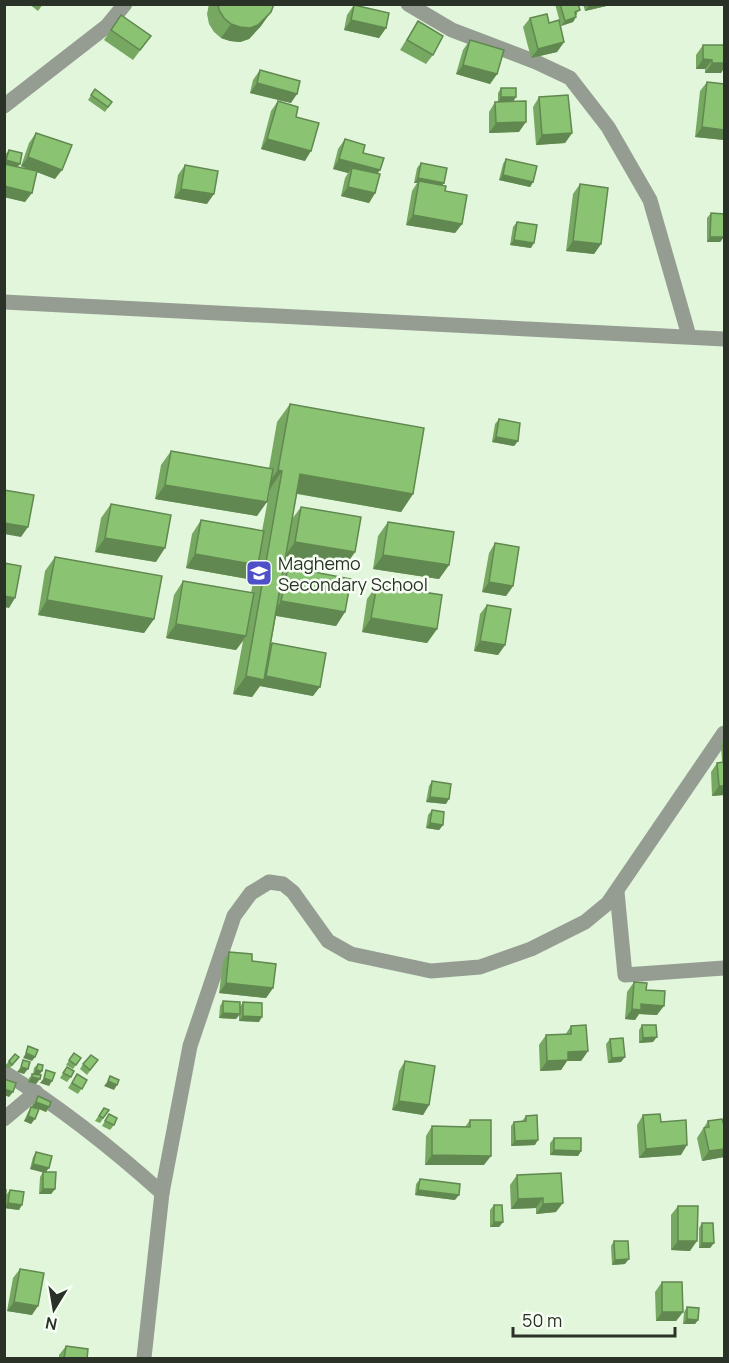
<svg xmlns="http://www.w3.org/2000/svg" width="729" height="1363" viewBox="0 0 729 1363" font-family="Manrope,sans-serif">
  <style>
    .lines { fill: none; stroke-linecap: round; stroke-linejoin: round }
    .minor { stroke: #959d92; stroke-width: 15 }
    .wall { fill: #77a862 }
    .shaded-wall { fill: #618850 }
    .building { fill: #8ac372; stroke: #618850; stroke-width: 1.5 }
    .labels { text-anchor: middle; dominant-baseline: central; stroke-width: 5; stroke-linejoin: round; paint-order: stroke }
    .poi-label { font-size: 18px; fill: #2a3127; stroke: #f7fff4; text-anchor: start }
  </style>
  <rect width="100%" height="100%" fill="#e2f6db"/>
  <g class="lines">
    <!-- minor -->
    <g class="minor">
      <path d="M408,4L452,30L536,62L570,78L608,127L650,200L689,336"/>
      <path d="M4,106L107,26L125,4"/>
      <path d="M4,302L724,339"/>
      <path d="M617,892L625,975L724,968"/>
      <path d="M4,1072C61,1108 112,1148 162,1193"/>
      <path d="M4,1119L36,1092"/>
      <path d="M144,1358L162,1193L190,1046L234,916L251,893L269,882L283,884L293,892L328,941L351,954L431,971L480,967L531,949L585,922L608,903L724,733"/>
    </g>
  </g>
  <!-- wall -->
  <g class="wall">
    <path d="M29,4H43L38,11Z"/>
    <path d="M209,4H274L261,26L249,39L240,42L230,41L221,38L214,32L209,24L207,14Z"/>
    <path d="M555,4H578L577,15H576V17L573,22L561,26Z"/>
    <path d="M583,4H615L585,11Z"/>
    <path d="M354,5L386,28L379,38L344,30L347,15Z"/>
    <path d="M121,15L151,36L133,60L104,40Z"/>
    <path d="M530,18L549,23L564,42L557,52L531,58L523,27Z"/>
    <path d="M418,21L433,55L426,64L400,50Z"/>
    <path d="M470,40L497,74L490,84L456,74L463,50Z"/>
    <path d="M703,45H724V68L721,73H705V69H696V55Z"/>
    <path d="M260,70L291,103L250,93L253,80Z"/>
    <path d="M707,82L724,140L695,137L700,91Z"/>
    <path d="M501,88L513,101L519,132L489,133V112L495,102H498V93Z"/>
    <path d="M95,89L112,102L105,112L88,100Z"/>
    <path d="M539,97L572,133L565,143L536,145L533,107Z"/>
    <path d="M278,101L296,117L305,161L261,149L271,111Z"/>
    <path d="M36,133L55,179L37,172L25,202L4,197L5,155L9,150L20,164L17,167L29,170L21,166L29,143Z"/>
    <path d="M345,139L363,153L377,174L375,193L369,203L341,196L345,178L348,173L333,169L338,149Z"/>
    <path d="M506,159L533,182L530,187L499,180L503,164Z"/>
    <path d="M421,163L444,183L442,185L445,191L462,224L455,233L406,225L412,191L417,183H414L417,168Z"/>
    <path d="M185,165L207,204L174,198L178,175Z"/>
    <path d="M580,184L601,244L594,254L566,251L573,194Z"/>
    <path d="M711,213L724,237L720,242H707V218Z"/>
    <path d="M517,222L531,248L510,245L513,227Z"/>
    <path d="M290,404L413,494L401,512L297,494L292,519L301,507L355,552L345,566L286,556L283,574L288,567L345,612L336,626L276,616L271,644L313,696L260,686L252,697L233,694L243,641L236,650L166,638L174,595L183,581L251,593L255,569L248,579L186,568L192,534L201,520L262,531L270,489L257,516L155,499L161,465L171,451L269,468L277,422Z"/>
    <path d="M499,419L518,441L514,446L492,442L495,424Z"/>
    <path d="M111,504L156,562L95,552L101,518Z"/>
    <path d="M388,522L449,565L439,579L373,569L378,536Z"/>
    <path d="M495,543L513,586L506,596L482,592L489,553Z"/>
    <path d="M55,557L154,619L144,633L38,615L45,571Z"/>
    <path d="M377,585L437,629L427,643L362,632L367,599Z"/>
    <path d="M487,605L505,645L498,655L474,651L480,614Z"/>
    <path d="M724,739V798V795L712,796L711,772L717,763L722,762L721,745Z"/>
    <path d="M432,781L446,804L426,802L429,786Z"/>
    <path d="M432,810L443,825L439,830L426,828L428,815Z"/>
    <path d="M229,952L252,961L273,988L266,998L219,993L223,961Z"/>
    <path d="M634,982L646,990L657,1015L639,1014L635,1020L625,1019L627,992Z"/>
    <path d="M223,1001L240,1007L243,1002L259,1022L239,1021V1014L236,1019L219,1018L220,1006Z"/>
    <path d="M642,1025L653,1042L639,1043V1030Z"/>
    <path d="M571,1026L588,1051L581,1061H567L561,1070L540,1071L539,1045L546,1035H565Z"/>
    <path d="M610,1039L621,1062L608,1063L606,1044Z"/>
    <path d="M74,1053L81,1058L73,1069L66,1065Z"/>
    <path d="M98,1060L87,1075L80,1069L83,1064Z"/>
    <path d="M9,1061L15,1062L9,1069L5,1066Z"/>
    <path d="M405,1061L429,1105L423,1115L392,1110L399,1071Z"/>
    <path d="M38,1064L39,1075L36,1084L28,1082L29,1078L33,1074L34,1068Z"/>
    <path d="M67,1067L71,1077L67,1082L60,1078Z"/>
    <path d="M77,1074L87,1080L78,1094L68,1088Z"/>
    <path d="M38,1096L49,1107L46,1112L39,1109L31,1124L24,1121L28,1112L32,1106Z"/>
    <path d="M104,1108L109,1110L100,1123L95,1121Z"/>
    <path d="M109,1114L114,1125L110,1130L102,1126Z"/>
    <path d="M643,1115L661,1122L681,1155L639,1158L637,1125Z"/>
    <path d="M526,1116L535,1145L511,1146V1126L514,1122L522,1121Z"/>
    <path d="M470,1120L484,1165H425L426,1136L432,1126L465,1127Z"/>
    <path d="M708,1121L724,1157L702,1161L697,1138Z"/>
    <path d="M554,1138L581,1151L578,1156L550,1155V1143Z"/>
    <path d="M36,1152L55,1189L51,1194H39L40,1177L43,1172L30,1169L33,1157Z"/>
    <path d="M561,1173L556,1212L536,1214V1208L511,1209L510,1185L517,1175Z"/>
    <path d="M420,1179L455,1200L415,1195L416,1184Z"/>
    <path d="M10,1190L19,1210L4,1208L6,1195Z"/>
    <path d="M494,1205L503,1222L499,1227H490V1210Z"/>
    <path d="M678,1206L690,1251L671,1250V1215Z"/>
    <path d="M702,1223L714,1243L710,1248H699V1228Z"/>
    <path d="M614,1241L625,1264L612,1265L611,1246Z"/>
    <path d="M20,1269L32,1315L7,1311L13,1278Z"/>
    <path d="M662,1282L683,1312L676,1321H656L655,1292Z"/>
    <path d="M687,1307L698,1320L695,1324H683L684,1312Z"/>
    <path d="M66,1346L87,1359H59V1355Z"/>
  </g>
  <!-- shaded-wall -->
  <g class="shaded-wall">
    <path d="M590,4H615L585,11Z"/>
    <path d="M271,12L261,26L249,39L240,42L230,41L221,38L231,24Z"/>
    <path d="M576,17L573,22L561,26L565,21Z"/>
    <path d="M351,20L386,28L379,38L344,30Z"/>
    <path d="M564,42L557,52L531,58L538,49Z"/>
    <path d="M703,59L712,60L705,69H696Z"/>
    <path d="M724,62V68L721,73H705L712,63Z"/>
    <path d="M463,65L497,74L490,84L456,74Z"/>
    <path d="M257,83L297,94L291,103L250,93Z"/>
    <path d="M501,97H516L513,102H498Z"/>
    <path d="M526,122L519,132L489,133L496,123Z"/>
    <path d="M702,127L724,130V140L695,137Z"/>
    <path d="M572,133L565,143L536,145L542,135Z"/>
    <path d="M267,139L311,151L305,161L261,149Z"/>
    <path d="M28,157L62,170L55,179L21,166Z"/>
    <path d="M339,159L380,170L374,179L352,168L348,173L333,169Z"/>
    <path d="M6,160L20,164L16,168L4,166V162Z"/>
    <path d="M503,175L533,182L530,187L499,180Z"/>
    <path d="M418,178L444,183L440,188L419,181L417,183H414Z"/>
    <path d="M4,186L32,193L25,202L4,197Z"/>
    <path d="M348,187L375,193L369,203L341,196Z"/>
    <path d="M181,189L214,194L207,204L174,198Z"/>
    <path d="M413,215L462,224L455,233L406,225Z"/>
    <path d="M710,237H724L720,242H707Z"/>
    <path d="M514,240L534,243L531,248L510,245Z"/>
    <path d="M573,241L601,244L594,254L566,251Z"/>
    <path d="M496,437L518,441L514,446L492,442Z"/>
    <path d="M278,470L282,471L270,489L265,488Z"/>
    <path d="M300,474L413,494L401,512L288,492Z"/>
    <path d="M165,485L267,502L257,516L155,499Z"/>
    <path d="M4,523L28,527L21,537L4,534Z"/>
    <path d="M105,538L165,548L156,562L95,552Z"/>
    <path d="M295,542L355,552L345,566L285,556Z"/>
    <path d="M195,554L258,565L248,579L186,568Z"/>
    <path d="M383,555L449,565L439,579L373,569Z"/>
    <path d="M489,582L513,586L506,596L482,592Z"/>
    <path d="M4,596L15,598L9,608L4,607Z"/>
    <path d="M47,600L154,619L144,633L38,615Z"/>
    <path d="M281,601L345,612L336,626L272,615Z"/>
    <path d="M371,618L437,629L427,643L362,632Z"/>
    <path d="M176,624L246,636L236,650L166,638Z"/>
    <path d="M480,641L505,645L498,655L474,651Z"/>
    <path d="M246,676H266L320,687L313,696L260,686L252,697L233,694Z"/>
    <path d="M719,786H724V795L712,796Z"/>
    <path d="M430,797L449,799L446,804L426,802Z"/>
    <path d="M430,823L443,825L439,830L426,828Z"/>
    <path d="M226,983L273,988L266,998L219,993Z"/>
    <path d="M641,1004L664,1006L657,1015L639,1014L635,1020L625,1019L632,1009Z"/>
    <path d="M223,1013L240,1014L236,1019L219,1018Z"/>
    <path d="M243,1016L262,1017L259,1022L239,1021Z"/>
    <path d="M657,1037L653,1042L639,1043L643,1038Z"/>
    <path d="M588,1051L581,1061H567L561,1070L540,1071L547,1061L568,1052Z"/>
    <path d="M26,1053L35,1057L32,1061L23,1058Z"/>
    <path d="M625,1057L621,1062L608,1063L612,1058Z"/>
    <path d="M21,1067L28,1069L24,1074L17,1072Z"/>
    <path d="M36,1070L42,1071L39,1076L33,1075Z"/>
    <path d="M32,1077L40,1079L36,1084L28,1082Z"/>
    <path d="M44,1078L52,1081L49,1086L40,1083Z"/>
    <path d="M108,1081L117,1085L114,1090L104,1086Z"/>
    <path d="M4,1089L13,1092L9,1097L4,1095Z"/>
    <path d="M399,1101L429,1105L423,1115L392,1110Z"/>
    <path d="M36,1102L49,1107L46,1112L32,1106Z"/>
    <path d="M28,1116L35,1119L31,1124L24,1121Z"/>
    <path d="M538,1140L535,1145L511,1146L515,1141Z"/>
    <path d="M687,1145L681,1155L639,1158L646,1149Z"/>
    <path d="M724,1149V1157L702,1161L709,1151Z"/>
    <path d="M554,1150L581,1151L578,1156L550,1155Z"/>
    <path d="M432,1155L491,1156L484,1165H425Z"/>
    <path d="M33,1164L49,1168L45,1173L30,1169Z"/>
    <path d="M43,1189H55L51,1194H39Z"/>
    <path d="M418,1190L459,1195L455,1200L415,1195Z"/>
    <path d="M543,1198L536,1208L511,1209L518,1199Z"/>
    <path d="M8,1203L22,1205L19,1210L4,1208Z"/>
    <path d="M563,1203L556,1212L536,1214L543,1204Z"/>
    <path d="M494,1222H503L499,1227H490Z"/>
    <path d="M678,1241H697L690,1251L671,1250Z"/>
    <path d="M702,1243H714L710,1248H699Z"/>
    <path d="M629,1259L625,1264L612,1265L615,1260Z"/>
    <path d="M14,1302L38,1306L32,1315L7,1311Z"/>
    <path d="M662,1312H683L676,1321H656Z"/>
    <path d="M687,1319L698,1320L695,1324H683Z"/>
  </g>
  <!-- building -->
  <g class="building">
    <path d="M218,4H274L271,12L258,25L250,28L240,27L231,24L224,18L219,10Z"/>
    <path d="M560,4H578L580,10L575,12L576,17L565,21Z"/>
    <path d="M354,5L389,13L386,28L351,20Z"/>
    <path d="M547,14L549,23L559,20L564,42L538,49L530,18Z"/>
    <path d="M121,15L151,36L140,50L111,30Z"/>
    <path d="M418,21L443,36L433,55L407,40Z"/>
    <path d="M470,40L504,50L497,74L463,65Z"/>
    <path d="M703,45H724V63H712V60L703,59Z"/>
    <path d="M260,70L300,81L297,94L257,83Z"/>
    <path d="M707,82L724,84V130L702,127Z"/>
    <rect x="501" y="88" width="15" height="9"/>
    <path d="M95,89L112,102L108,107L91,95Z"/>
    <path d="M568,95L572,133L542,135L539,97Z"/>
    <path d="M278,101L298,107L296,117L319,123L311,151L267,139Z"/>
    <path d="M526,101V122L496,123L495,102Z"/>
    <path d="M36,133L72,145L62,170L28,157Z"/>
    <path d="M345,139L365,145L363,153L384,158L380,170L339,159Z"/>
    <path d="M9,150L22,153L20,164L6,160Z"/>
    <path d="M506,159L537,166L533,182L503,175Z"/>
    <path d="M421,163L447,168L444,183L418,178Z"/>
    <path d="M4,164L37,171L32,193L4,186Z"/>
    <path d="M185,165L218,171L214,194L181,189Z"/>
    <path d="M352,168L380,174L375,193L348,187Z"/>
    <path d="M419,181L446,186L445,191L467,195L462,224L413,215Z"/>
    <path d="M580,184L608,188L601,244L573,241Z"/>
    <path d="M711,213L724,214V237H710Z"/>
    <path d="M517,222L537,225L534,243L514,240Z"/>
    <path d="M290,404L424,428L413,494L300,474L264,680L246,676L282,471L278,470Z"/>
    <path d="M499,419L520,423L518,441L496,437Z"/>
    <path d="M171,451L273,469L267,502L165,485Z"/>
    <path d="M4,490L34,495L28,527L4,523Z"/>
    <path d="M111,504L171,515L165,548L105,538Z"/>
    <path d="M301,507L361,517L355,552L295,542Z"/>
    <path d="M201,520L264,531L258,565L195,554Z"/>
    <path d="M388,522L454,532L449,565L383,555Z"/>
    <path d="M495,543L519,547L513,586L489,582Z"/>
    <path d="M55,557L162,576L154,619L47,600Z"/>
    <path d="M4,563L21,566L15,598L4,596Z"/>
    <path d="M288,567L351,579L345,612L281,601Z"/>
    <path d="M183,581L254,593L246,636L176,624Z"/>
    <path d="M377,585L442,595L437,629L371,618Z"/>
    <path d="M487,605L511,609L505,645L480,641Z"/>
    <path d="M272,643L326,653L320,687L266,676Z"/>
    <path d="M724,762V786H719L717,763Z"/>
    <path d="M432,781L451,784L449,799L430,797Z"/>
    <path d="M432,810L444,812L443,825L430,823Z"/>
    <path d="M229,952L252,954V961L276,964L273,988L226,983Z"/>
    <path d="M634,982L647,983L646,990L665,991L664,1006L641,1004V1010L632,1009Z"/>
    <path d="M223,1001L240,1002V1014L223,1013Z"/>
    <path d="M243,1002L262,1003V1017L243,1016Z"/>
    <path d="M586,1025L588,1051L568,1052V1060L547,1061L546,1035L571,1034V1026Z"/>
    <path d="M642,1025H656L657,1037L643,1038Z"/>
    <path d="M623,1038L625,1057L612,1058L610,1039Z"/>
    <path d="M28,1046L38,1050L35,1057L26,1053Z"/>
    <path d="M74,1053L81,1058L76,1065L69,1060Z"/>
    <path d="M15,1054L19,1057L12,1065L9,1061Z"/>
    <path d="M91,1055L98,1060L90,1070L83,1064Z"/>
    <path d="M23,1060L30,1062L28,1069L21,1067Z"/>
    <path d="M405,1061L435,1066L429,1105L399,1101Z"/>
    <path d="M38,1064L43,1065L42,1071L36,1070Z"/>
    <path d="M67,1067L74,1071L71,1077L63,1073Z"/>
    <path d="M46,1070L55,1073L52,1081L44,1078Z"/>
    <path d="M32,1074L41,1075L40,1079L32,1077Z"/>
    <path d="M77,1074L87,1080L82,1089L72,1083Z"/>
    <path d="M110,1076L119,1080L117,1085L108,1081Z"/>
    <path d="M4,1079L16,1083L13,1092L4,1089Z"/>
    <path d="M38,1096L51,1102L49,1107L36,1102Z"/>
    <path d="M31,1107L39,1109L35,1119L28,1116Z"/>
    <path d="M104,1108L109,1110L103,1118L99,1116Z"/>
    <path d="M109,1114L117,1118L114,1125L105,1121Z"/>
    <path d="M660,1114L661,1122L686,1120L687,1145L646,1149L643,1115Z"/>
    <path d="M537,1115L538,1140L515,1141L514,1122L526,1121V1116Z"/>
    <path d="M722,1119L724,1125V1149L709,1151L704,1128L709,1127L708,1121Z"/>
    <path d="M470,1120H491V1156L432,1155V1126L470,1127Z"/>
    <path d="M554,1138H581V1151L554,1150Z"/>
    <path d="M36,1152L52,1156L49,1168L33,1164Z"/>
    <path d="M43,1172H56L55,1189H43Z"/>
    <path d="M561,1173L563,1203L543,1204V1198L518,1199L517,1175Z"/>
    <path d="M420,1179L460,1184L459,1195L418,1190Z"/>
    <path d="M4,1190H6L5,1204H4Z"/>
    <path d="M10,1190L24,1192L22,1205L8,1203Z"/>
    <path d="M494,1205H502L503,1222H494Z"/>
    <path d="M678,1206H698L697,1241H678Z"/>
    <path d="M702,1223H713L714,1243H702Z"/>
    <path d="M614,1241H628L629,1259L615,1260Z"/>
    <path d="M20,1269L44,1273L38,1306L14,1302Z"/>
    <path d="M662,1282H682L683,1312H662Z"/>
    <path d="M687,1307L699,1308L698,1320L687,1319Z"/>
    <path d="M66,1346L88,1349L87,1359H64Z"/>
  </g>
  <!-- icons -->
  <defs>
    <symbol id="school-square" viewBox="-11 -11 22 22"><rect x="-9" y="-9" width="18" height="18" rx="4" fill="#4d50c7" stroke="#f7fff4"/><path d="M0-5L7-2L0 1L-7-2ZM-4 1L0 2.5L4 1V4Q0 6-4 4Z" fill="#fff"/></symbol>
  </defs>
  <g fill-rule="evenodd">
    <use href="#school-square" x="244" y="558" width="30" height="30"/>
  </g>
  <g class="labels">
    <!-- poi labels -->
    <g class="poi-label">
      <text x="278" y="563">Maghemo<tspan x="278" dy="21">Secondary School</tspan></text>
    </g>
  </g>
  <!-- border -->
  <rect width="729" height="1363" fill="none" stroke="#2a3127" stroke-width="12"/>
  <!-- north arrow -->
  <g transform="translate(54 1309) rotate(191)" stroke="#f7fff4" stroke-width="4.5" paint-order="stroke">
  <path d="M0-4.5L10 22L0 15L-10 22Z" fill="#2a3127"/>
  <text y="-9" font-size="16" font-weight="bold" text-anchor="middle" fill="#2a3127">N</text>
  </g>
  <!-- scale -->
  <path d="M513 1327v9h162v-9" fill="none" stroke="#2a3127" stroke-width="3"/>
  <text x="522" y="1327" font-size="18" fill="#2a3127" stroke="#f7fff4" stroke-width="4.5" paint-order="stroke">50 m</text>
</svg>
